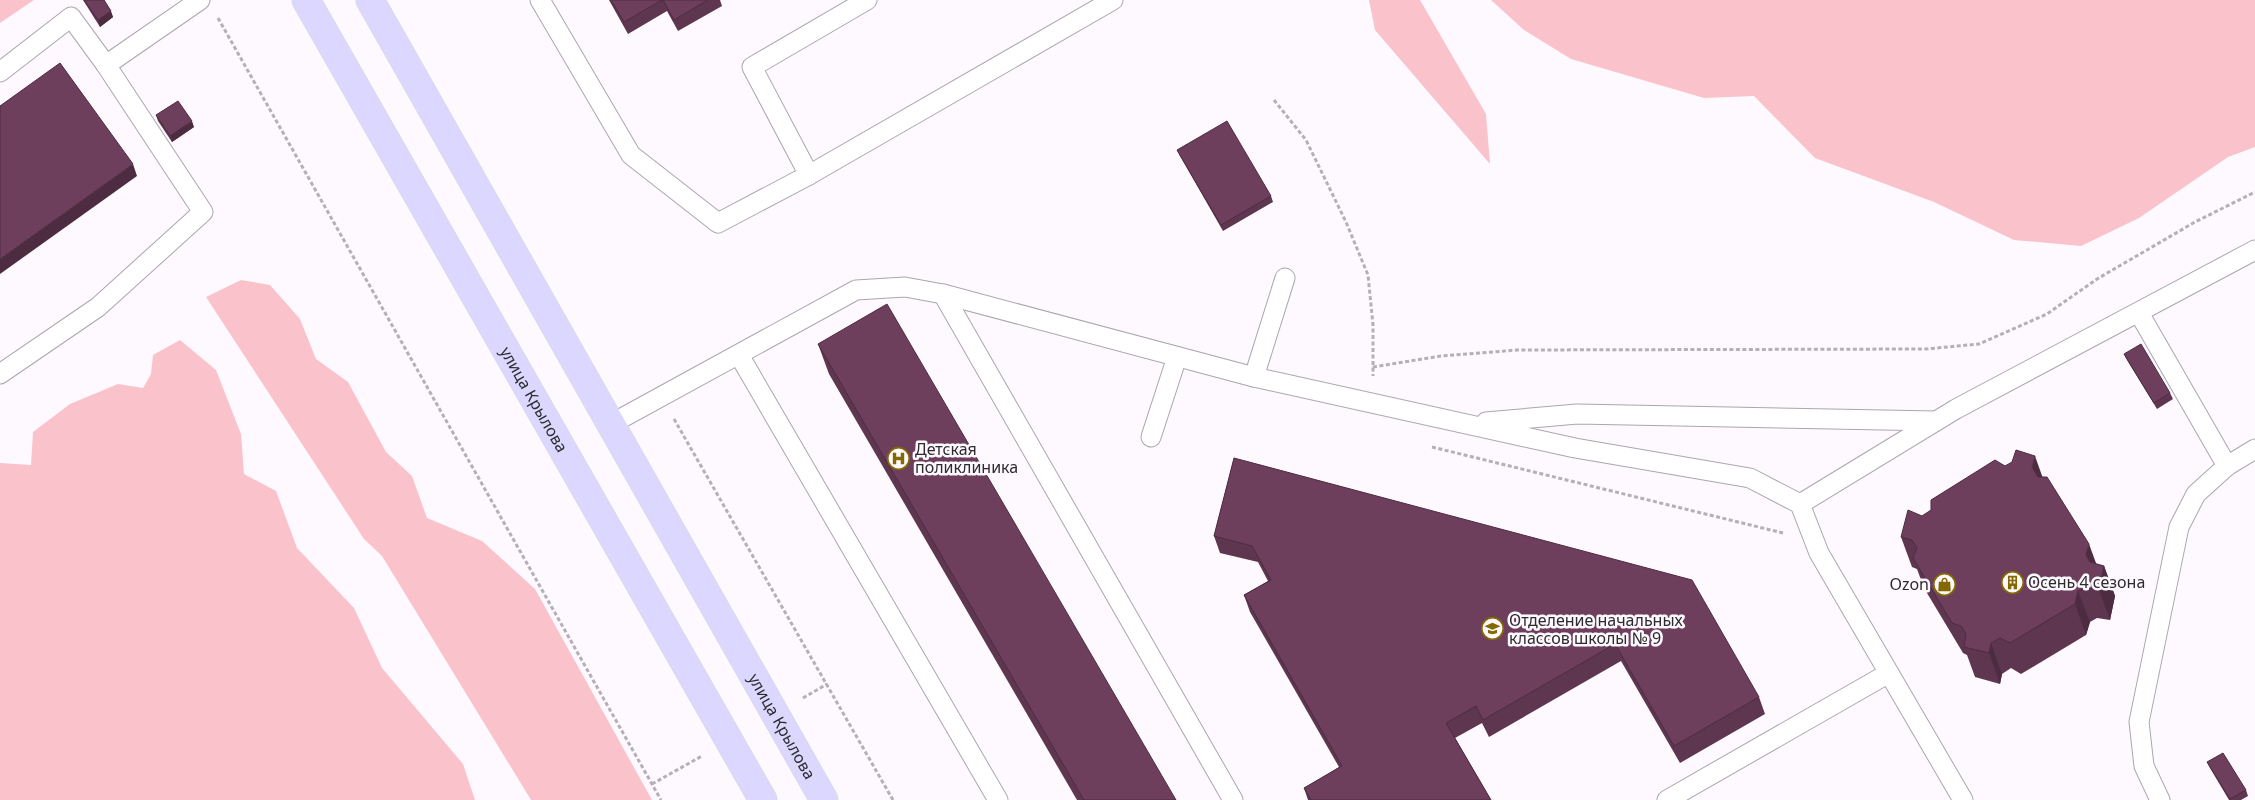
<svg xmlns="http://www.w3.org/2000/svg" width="2255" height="800" viewBox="0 0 2255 800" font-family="'Noto Sans',sans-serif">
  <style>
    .green { fill: #fac3cb }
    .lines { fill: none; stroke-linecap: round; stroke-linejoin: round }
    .lane-casing { stroke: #aca6ae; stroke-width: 21 }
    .primary-casing { stroke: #d9d9d9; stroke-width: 29 }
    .path { stroke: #b4b0b5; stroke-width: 3; stroke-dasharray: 4 2.5; stroke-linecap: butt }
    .lane { stroke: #fff; stroke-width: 19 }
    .primary { stroke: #dbd7ff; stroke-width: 28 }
    .wall { fill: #5f3650 }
    .shaded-wall { fill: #4d2c41 }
    .building { fill: #6e3f5d; stroke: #4d2c41 }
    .labels { text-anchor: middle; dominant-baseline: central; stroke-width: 5; stroke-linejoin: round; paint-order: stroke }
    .street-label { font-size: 16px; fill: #2d2b2e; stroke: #fdf9fe }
    .poi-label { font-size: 16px; fill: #2d2b2e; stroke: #fdf9fe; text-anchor: start }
  </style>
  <rect width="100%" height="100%" fill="#fdf9fe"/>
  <!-- green -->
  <g class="green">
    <path d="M0,0H34L0,23Z"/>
    <path d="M1369,0H1420L1486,114L1490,164L1375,30Z"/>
    <path d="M1491,0H2255V147L2228,157L2139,218L2081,246L2014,240L1934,202L1815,158L1754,96L1704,98L1571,59L1524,30Z"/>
    <path d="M241,280L270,285L300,319L316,359L348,382L386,452L412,476L427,518L482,541L535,589L652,800H531L382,556L364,539L206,297Z"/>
    <path d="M180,340L216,370L241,434L244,474L276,491L297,548L354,608L382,668L463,764L475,800H0V463L31,465L33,432L70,404L118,384L143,388L151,374L153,355Z"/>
  </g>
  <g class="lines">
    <defs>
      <g id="lane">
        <path d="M540,0L631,155L718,223L809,175L1113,0"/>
        <path d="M106,65L200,0"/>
        <path d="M0,72L71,17L106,65L203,212L98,307L0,374"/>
        <path d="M809,175L752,67L867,0"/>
        <path d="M943,294L1233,800"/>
        <path d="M2139,313L2227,466"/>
        <path d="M739,355L998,800"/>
        <path d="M1254,377L1285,278"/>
        <path d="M1486,422L1577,414L1936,421"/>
        <path d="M611,424L856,290L905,287L943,294L1254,377L1575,448L1750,478L1800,504L1819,553L1963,800"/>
        <path d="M1151,437L1177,357"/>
        <path d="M1800,504L1956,409L2255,250"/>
        <path d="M1667,800L1889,673"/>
        <path d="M2160,800L2144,766L2139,722L2179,527L2196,494L2227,466L2255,449"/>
      </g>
      <g id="primary">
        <path id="s1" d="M306,0L763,800"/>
        <path id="s2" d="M370,0L824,800"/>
      </g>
    </defs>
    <!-- lane casing -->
    <use href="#lane" class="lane-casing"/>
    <!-- primary casing -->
    <use href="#primary" class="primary-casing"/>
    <!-- path -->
    <g class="path">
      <path d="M218,18L661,800"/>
      <path d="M1274,100L1306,140L1346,222L1368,275L1373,325V376"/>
      <path d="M1373,367L1441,356L1517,350L1926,349L1979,344L2047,314L2097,279L2195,222L2255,192"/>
      <path d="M674,419L893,800"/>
      <path d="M1432,447L1783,533"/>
      <path d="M803,698L827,684"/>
      <path d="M652,784L702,756"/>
    </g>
    <!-- lane -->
    <use href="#lane" class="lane"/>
    <!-- primary -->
    <use href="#primary" class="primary"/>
  </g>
  <!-- wall -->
  <g class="wall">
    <path d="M83,0H104L113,17L100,27Z"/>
    <path d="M609,0H720L722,6L678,31L667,11L628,34Z"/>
    <path d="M156,115L194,127L172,142L158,121Z"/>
    <path d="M1177,150L1271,196L1273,202L1223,231L1180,156Z"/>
    <path d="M818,344L1176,800H1077L829,374Z"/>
    <path d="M2124,354L2170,393L2173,399L2157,409L2127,360Z"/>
    <path d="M1234,458L1759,697L1765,714L1680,763L1621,661L1489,737L1482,723L1455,738L1491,800H1308L1304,788L1339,767L1250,612L1244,595L1268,581L1258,562L1220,553L1214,536Z"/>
    <path d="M2005,466L2042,477L2096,564L2104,566L2115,596L2110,620L2097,618L2090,622L2086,635L2021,674L2011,668L2002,674L2000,684L1975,677L1967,655L1963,653L1924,588L1917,569L1912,567L1901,537L1922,516Z"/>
    <path d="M2207,762L2246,790L2248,796L2241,800H2229L2210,768Z"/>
  </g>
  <!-- shaded-wall -->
  <g class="shaded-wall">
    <path d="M111,11L113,17L100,27L98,20Z"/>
    <path d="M192,121L194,127L172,142L170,136Z"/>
    <path d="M133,164L137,176L0,274V259Z"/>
    <path d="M2035,456L2046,487L2043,498L2032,467Z"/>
    <path d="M2089,544L2100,574L2098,585L2086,555Z"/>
    <path d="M2104,566L2115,596L2110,620L2099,590Z"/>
    <path d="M2078,591L2090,622L2086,635L2075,604Z"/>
    <path d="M1991,643L2002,674L2000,684L1989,653Z"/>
  </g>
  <!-- building -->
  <g class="building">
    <path d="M84,0H104L111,11L98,20Z"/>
    <path d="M611,0H662L624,22Z"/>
    <path d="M663,0H708L674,20Z"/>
    <path d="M60,63L133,164L0,259V106Z"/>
    <path d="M178,101L192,121L170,136L156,115Z"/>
    <path d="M1227,121L1271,196L1221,225L1177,150Z"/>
    <path d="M887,304L1176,800H1084L818,344Z"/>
    <path d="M2141,344L2170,393L2154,403L2124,354Z"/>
    <path d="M2016,450L2035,456L2032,467L2038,477H2047L2089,544L2086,555L2090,562L2104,566L2099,590L2086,588L2078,591L2075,604L2010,643L2000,638L1991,643L1989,653L1964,647L1966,634L1961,626L1952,623L1913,558L1917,548L1912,540L1901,537L1908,510L1922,516L1931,510V500L1995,460L2005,466L2012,462Z"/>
    <path d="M1234,458L1692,580L1759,697L1674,746L1615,644L1483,720L1476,706L1446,723L1491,800H1311L1304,788L1342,766L1244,595L1271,580L1252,546L1214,536Z"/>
    <path d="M2223,753L2246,790L2230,799L2207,762Z"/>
  </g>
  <!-- icons -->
  <defs>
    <symbol id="hospital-ring" viewBox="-11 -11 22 22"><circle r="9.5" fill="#fdf9fe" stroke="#846800" stroke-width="1.5"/><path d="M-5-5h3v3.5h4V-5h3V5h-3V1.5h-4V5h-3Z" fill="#846800"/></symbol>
    <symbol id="building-ring" viewBox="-11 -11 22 22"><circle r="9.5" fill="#fdf9fe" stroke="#846800" stroke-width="1.5"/><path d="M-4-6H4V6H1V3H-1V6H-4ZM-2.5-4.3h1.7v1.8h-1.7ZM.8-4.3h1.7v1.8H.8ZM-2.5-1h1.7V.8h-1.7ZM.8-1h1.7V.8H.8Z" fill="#846800"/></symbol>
    <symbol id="shop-ring" viewBox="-11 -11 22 22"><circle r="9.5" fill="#fdf9fe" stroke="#846800" stroke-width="1.5"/><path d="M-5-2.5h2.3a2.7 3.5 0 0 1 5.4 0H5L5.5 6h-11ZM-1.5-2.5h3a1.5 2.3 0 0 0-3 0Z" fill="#846800"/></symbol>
    <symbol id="school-ring" viewBox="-11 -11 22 22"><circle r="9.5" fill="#fdf9fe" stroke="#846800" stroke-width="1.5"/><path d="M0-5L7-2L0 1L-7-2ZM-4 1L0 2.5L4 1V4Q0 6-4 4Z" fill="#846800"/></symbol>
  </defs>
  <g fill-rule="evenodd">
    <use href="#hospital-ring" x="886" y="446" width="25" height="25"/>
    <use href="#building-ring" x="2000" y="570" width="25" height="25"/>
    <use href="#shop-ring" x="1932" y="572" width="25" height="25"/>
    <use href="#school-ring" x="1480" y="616" width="25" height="25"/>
  </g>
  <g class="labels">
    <!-- street labels -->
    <g class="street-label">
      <text stroke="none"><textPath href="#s1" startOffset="460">улица Крылова</textPath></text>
      <text stroke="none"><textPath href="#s2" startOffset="835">улица Крылова</textPath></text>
    </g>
    <!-- poi labels -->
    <g class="poi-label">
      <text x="915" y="449">Детская<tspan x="915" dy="18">поликлиника</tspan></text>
      <text x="2028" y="582">Осень 4 сезона</text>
      <text x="1929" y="584" text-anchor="end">Ozon</text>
      <text x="1509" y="620">Отделение начальных<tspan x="1509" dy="18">классов школы № 9</tspan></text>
    </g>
  </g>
</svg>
